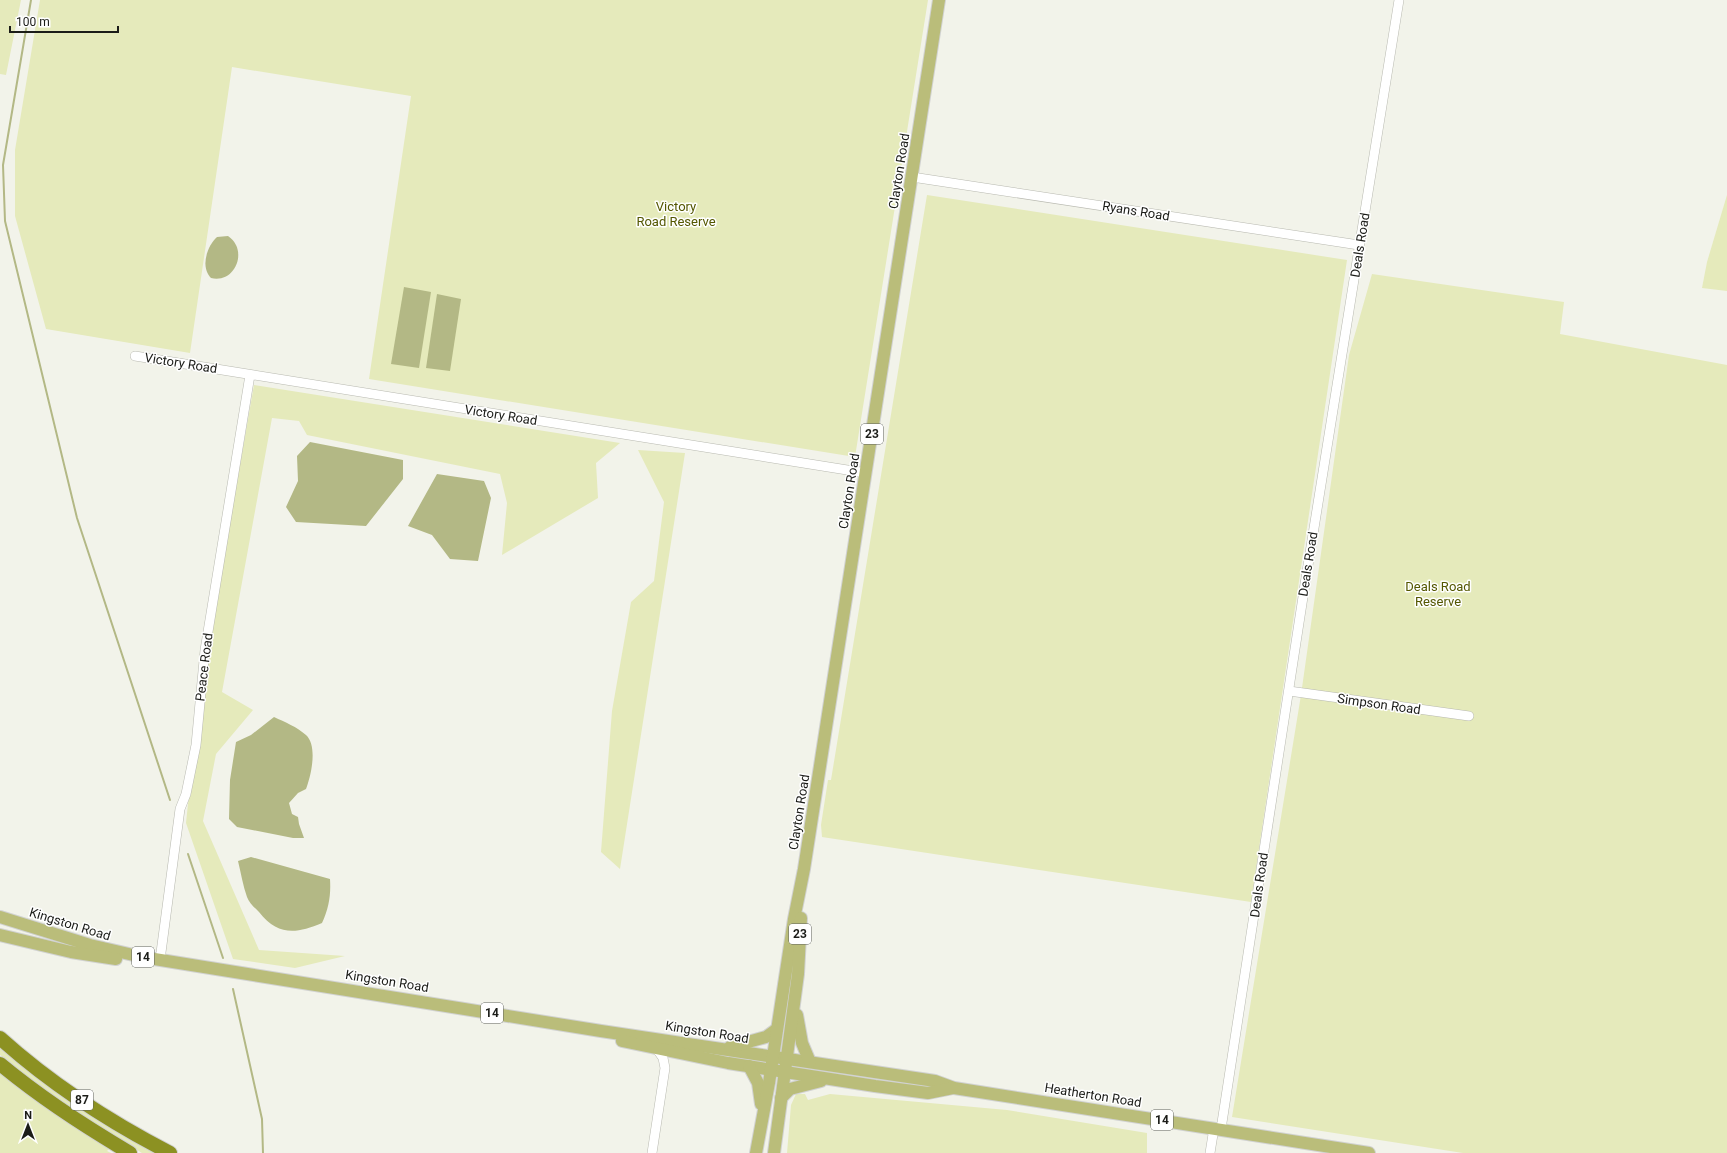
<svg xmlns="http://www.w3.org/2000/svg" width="1727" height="1153" viewBox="0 0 1727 1153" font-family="Roboto,sans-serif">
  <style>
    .green { fill: #e5eabb }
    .water { fill: #b3b885 }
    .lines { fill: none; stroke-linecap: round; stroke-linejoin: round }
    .stream { stroke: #b3b885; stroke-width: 2 }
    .minor-casing { stroke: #b8b9b0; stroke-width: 10 }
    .major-casing { stroke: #d1d2d1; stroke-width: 14 }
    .highway-casing { stroke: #d1d2d1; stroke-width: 16 }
    .minor { stroke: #fff; stroke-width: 9 }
    .major { stroke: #babd7a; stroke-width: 12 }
    .highway { stroke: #8c9122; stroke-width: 14 }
    .labels { text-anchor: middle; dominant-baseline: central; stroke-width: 3; stroke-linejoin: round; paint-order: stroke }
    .shield { fill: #fff; stroke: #5f605d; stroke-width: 1 }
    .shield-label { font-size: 12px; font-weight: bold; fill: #1b1c18 }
    .street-label { font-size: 13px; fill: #1b1c18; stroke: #fff }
    .park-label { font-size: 13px; fill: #545700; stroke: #fff }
  </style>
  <rect width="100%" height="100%" fill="#f2f3ea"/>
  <!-- green -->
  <g class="green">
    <path d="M0,0H21L6,75L0,74Z"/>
    <path d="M40,0H928L855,457L369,379L411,96L232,67L190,353L46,329L15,216V150Z"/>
    <path d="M927,195L1347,260L1251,902L822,837L821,825L828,780H831Z"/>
    <path d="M1727,195V291L1702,288L1707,262Z"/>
    <path d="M1372,274L1564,302L1560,334L1727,365V1153H1463L1232,1117L1301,695L1349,355Z"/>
    <path d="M254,385L620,443L596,463L598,498L502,555L507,503L500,474L307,435L299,421L272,418L222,692L253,710L216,754L203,821L259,950L345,956L295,968L233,959L186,823L199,699Z"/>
    <path d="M638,450L685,453L620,869L601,852L612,711L631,602L654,581L664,502Z"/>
    <path d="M0,1046L157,1153H142L79,1115L44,1090L0,1055Z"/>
    <path d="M0,1073C33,1100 71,1125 109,1149L107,1151L111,1153H0Z"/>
    <path d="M796,1094H805L808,1100L830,1094L1007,1110L1147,1133V1153H787L791,1105Z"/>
  </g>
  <!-- water -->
  <g class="water">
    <path d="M228,236C249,250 235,284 211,278C200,267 207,246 217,237Z"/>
    <path d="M404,287L431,292L419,368L391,364Z"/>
    <path d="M437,294L461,299L450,371L426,368Z"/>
    <path d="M310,442L403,460V479L366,526L296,522L286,507L298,481L297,456Z"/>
    <path d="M437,474L484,481L491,498L478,561L450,559L432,535L408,526Z"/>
    <path d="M274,717C285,722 297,727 306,735C318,746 311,776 306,789L298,793L289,803L292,814L298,817L299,824L304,838H293L237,827L229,819L230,780L236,742L251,735Z"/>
    <path d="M251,857L330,879C331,895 329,908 322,923C296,934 278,936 259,912C255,908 249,903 247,897C243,886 241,873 238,861Z"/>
  </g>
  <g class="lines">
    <!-- stream -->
    <g class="stream">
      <path d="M31,0L3,165L5,221L77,518L170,800"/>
      <path d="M188,854L223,958"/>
      <path d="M233,989L262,1119L263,1153"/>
    </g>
    <defs>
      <g id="minor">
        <path d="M912,177L1359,245"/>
        <path d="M135,356L866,473"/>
        <path d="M1289,691L1469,716"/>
        <path d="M160,960L180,809L186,794L196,745L205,650L250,375"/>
        <path d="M1221,1129L1305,584L1399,0"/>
        <path d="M652,1153L665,1068L663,1058L656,1048"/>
        <path d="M1210,1153L1214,1128"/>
      </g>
      <g id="major">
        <path d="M0,917L90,945L142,957L601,1031L935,1081L954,1088L1369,1153"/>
        <path d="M0,935L71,952L116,959"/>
        <path d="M797,1015L802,1043L810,1062"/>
        <path d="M622,1041L728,1063L875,1086L928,1093L953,1088"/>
        <path d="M730,1047L766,1037L777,1029"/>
        <path d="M749,1066L758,1083L761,1104"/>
        <path d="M781,1098L790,1089L821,1081"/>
        <path d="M756,1153L769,1083L794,919L804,869L939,0"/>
        <path d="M774,1153L798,974L801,918"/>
      </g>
      <g id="highway">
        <path d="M0,1038C50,1083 110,1122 170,1153"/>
        <path d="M0,1064C41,1098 84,1126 130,1153"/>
      </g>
    </defs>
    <!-- minor casing -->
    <use href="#minor" class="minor-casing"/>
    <!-- major casing -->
    <use href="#major" class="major-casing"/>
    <!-- highway casing -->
    <use href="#highway" class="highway-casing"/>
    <!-- minor -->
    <use href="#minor" class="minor"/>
    <!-- major -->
    <use href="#major" class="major"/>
    <!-- highway -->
    <use href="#highway" class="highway"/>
  </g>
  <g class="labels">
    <!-- shield labels -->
    <g class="shield">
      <rect x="861" y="424" width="22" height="20" rx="3"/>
      <rect x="789" y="924" width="22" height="20" rx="3"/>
      <rect x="132" y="947" width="22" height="20" rx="3"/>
      <rect x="481" y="1003" width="22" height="20" rx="3"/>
      <rect x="71" y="1090" width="22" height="20" rx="3"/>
      <rect x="1151" y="1110" width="22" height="20" rx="3"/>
    </g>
    <g class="shield-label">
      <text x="872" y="434">23</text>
      <text x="800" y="934">23</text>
      <text x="143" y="957">14</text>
      <text x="492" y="1013">14</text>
      <text x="82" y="1100">87</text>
      <text x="1162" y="1120">14</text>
    </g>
    <!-- street labels -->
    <g class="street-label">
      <text transform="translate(899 171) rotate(-81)">Clayton Road</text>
      <text transform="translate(1136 211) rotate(9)">Ryans Road</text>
      <text transform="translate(1360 245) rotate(-81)">Deals Road</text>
      <text transform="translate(181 363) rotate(9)">Victory Road</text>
      <text transform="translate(501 415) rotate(9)">Victory Road</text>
      <text transform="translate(849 491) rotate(-81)">Clayton Road</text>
      <text transform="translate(1308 564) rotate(-81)">Deals Road</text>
      <text transform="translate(204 667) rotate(-83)">Peace Road</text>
      <text transform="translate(1379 704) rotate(8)">Simpson Road</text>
      <text transform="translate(799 812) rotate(-81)">Clayton Road</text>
      <text transform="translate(1259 885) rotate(-82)">Deals Road</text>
      <text transform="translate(70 924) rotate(17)">Kingston Road</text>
      <text transform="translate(387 981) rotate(9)">Kingston Road</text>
      <text transform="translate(707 1032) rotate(9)">Kingston Road</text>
      <text transform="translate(1093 1095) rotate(9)">Heatherton Road</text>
    </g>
    <!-- park labels -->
    <g class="park-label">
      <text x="676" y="206">Victory<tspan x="676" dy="15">Road Reserve</tspan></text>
      <text x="1438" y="586">Deals Road<tspan x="1438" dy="15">Reserve</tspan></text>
    </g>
  </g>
  <!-- north arrow -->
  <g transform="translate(28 1125)" stroke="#ffffff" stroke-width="3" paint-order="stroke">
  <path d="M0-3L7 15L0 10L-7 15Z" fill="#1b1c18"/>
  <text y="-6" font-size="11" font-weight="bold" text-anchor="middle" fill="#1b1c18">N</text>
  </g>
  <!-- scale -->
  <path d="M10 26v6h108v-6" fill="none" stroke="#1b1c18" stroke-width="2"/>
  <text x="16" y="26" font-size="12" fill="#1b1c18" stroke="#ffffff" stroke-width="3" paint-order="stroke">100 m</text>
</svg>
